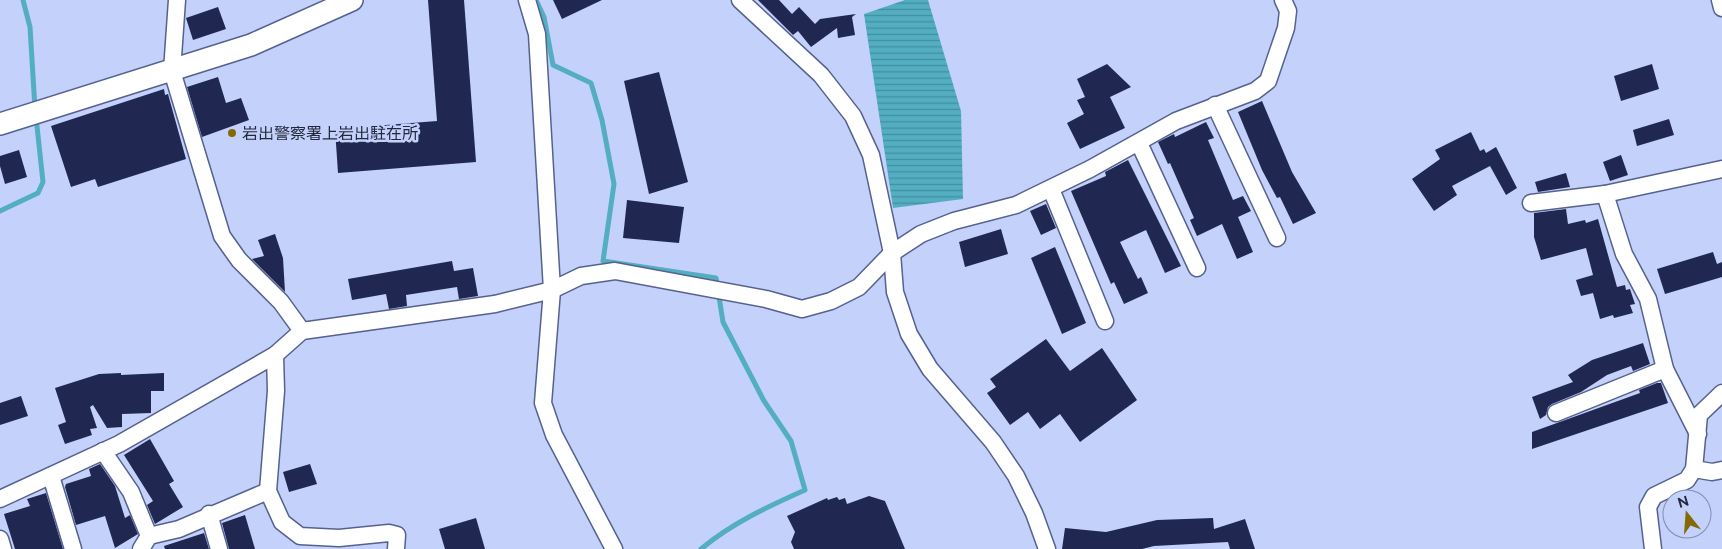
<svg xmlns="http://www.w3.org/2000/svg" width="1722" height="549" viewBox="0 0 1722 549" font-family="Raleway,'Noto Sans JP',sans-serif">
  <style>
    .water { fill: url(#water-rules) }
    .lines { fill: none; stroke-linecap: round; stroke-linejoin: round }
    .stream { stroke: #52aec0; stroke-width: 5 }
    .building { fill: #202851 }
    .minor-casing { stroke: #55618f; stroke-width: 19 }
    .tertiary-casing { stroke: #55618f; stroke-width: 24 }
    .minor { stroke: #fff; stroke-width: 16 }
    .tertiary { stroke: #fff; stroke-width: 21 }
    .poi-dot { fill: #836a04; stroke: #c4d1fb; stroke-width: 2 }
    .labels { text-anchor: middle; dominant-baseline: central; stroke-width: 5; stroke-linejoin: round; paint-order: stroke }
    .poi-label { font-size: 16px; fill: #23283c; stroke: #c4d1fb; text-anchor: start }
  </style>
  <defs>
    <pattern id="water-rules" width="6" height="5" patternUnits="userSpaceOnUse" patternTransform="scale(1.25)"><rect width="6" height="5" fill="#52aec0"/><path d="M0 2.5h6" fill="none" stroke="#448e9d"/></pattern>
  </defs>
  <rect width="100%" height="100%" fill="#c4d1fb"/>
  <!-- water -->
  <path class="water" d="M905,0H928L961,111L963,199L893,208L864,14Z"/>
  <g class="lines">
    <!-- stream -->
    <g class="stream">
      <path d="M23,0L30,27L35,109"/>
      <path d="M536,0L544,17L553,65L591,83L602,120L614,184L603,261L716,278L723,322L764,401L791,441L805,490C769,506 732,523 701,549"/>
      <path d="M0,211L38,193L43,182L36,117"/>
    </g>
  </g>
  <!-- building -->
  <g class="building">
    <path d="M428,0H464L476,162L338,173L335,129L437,121Z"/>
    <path d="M553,0H602L562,19Z"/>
    <path d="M758,0H779L792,14L799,7L815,24L820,19L856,14L852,17L855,35L838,38L837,28L811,47L798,31L793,35Z"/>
    <path d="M218,7L226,29L193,40L186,18Z"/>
    <path d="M1107,64L1131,87L1110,97L1125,128L1080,149L1067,123L1084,114L1077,100L1085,97L1077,79Z"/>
    <path d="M1652,64L1659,89L1621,101L1614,76Z"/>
    <path d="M659,72L688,182L649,194L624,81Z"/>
    <path d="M218,77L226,103L241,98L249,120L202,137L187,87Z"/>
    <path d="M164,89L165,95L168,94L186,159L98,187L95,179L71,187L51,126Z"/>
    <path d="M1262,101L1292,172L1316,213L1293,224L1280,197L1277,198L1262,170L1238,112Z"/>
    <path d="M1669,119L1674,135L1637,146L1633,130Z"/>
    <path d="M1206,122L1214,138L1208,140L1233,200L1243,196L1251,211L1238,217L1253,252L1237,259L1222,224L1197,236L1190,220L1194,218L1170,163L1168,164L1158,142L1174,134L1175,137Z"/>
    <path d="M1471,132L1480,151L1484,149L1486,153L1496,147L1517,188L1506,195L1490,166L1452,186L1457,195L1434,211L1412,179L1440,159L1435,150Z"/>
    <path d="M19,150L27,177L5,184L0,166V156Z"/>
    <path d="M1621,155L1628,175L1610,181L1603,162Z"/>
    <path d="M1128,160L1181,266L1165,273L1146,230L1120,242L1138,279L1141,277L1148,293L1124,304L1114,282L1111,284L1071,191L1106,176L1105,172Z"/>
    <path d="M1566,173L1570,187L1538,192L1535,182Z"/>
    <path d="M627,200L684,207L679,243L623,238Z"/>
    <path d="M1046,204L1056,228L1041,235L1030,211Z"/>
    <path d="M1566,209L1568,224L1585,220L1586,223L1598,219L1617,287L1625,285L1626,290L1630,289L1635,304L1630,305L1633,313L1614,318L1613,315L1600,319L1593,293L1581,296L1576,280L1593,275L1586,248L1541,260L1534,237V213Z"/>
    <path d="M1001,229L1008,254L965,267L959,242Z"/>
    <path d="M275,234L283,258L285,292L252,259L264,256L258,240Z"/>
    <path d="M1055,247L1086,323L1062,334L1031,258Z"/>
    <path d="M1713,252L1717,264L1722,262V277L1665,294L1657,269Z"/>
    <path d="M452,261L454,271L473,268L478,296L459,299L457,287L406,295L407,306L389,309L386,294L352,300L348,279Z"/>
    <path d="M1046,339L1070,371L1102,348L1137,400L1080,442L1060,414L1040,429L1028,412L1010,425L987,393L996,387L990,379Z"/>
    <path d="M1643,343L1650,364L1633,371L1631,366L1607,375L1581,392L1552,404L1548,407L1546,415L1540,419L1532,397L1573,382L1568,375L1592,360Z"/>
    <path d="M121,373V375L164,373V391H151V413L122,414V427L107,428L93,405L90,407L97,428L90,429L92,435L65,444L58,425L66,422L55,388L99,374Z"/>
    <path d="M1657,383H1661L1668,403L1532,449V432L1640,393L1639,390Z"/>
    <path d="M21,396L28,416L0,425V403Z"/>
    <path d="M150,439L174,481L169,484L183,507L155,524L147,505L153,501L124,455Z"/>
    <path d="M100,464L115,486L125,518L130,515L138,534L115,548L105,516L76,525L65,487L66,484L91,476L89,469Z"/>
    <path d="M310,464L317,484L289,492L283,472Z"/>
    <path d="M46,493L63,549H15L4,514L30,506L27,499Z"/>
    <path d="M869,496L885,501L905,549H794L791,542L795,532L787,516L827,498L828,500L837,497L839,500L845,498L847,504Z"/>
    <path d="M245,515L255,549H229L222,523Z"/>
    <path d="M476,518L485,549H445L439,529Z"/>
    <path d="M1213,518L1214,529L1245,519L1255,549H1230L1228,542L1154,546L1142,549H1062L1065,528L1106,532L1157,520Z"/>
    <path d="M204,533L209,549H165L164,546Z"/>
  </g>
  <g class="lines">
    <defs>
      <g id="minor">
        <path d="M177,0L172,71L222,236L239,260L281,302L302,331"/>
        <path d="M527,0L537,34L552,290L543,403L554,435L614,549"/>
        <path d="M740,0L821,75L853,116L871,155L892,253L895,292L909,334L930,369L993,442L1016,476L1034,513L1047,549"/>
        <path d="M1720,0L1722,8"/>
        <path d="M1215,105L1277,238"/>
        <path d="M1139,143L1197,268"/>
        <path d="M1051,189L1105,321"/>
        <path d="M1605,194L1624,254L1648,299L1665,369L1698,434"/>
        <path d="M1531,203L1605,194L1722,169"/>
        <path d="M275,355L276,391L268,491L282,522L300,536L339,538L389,533L397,535L396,549"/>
        <path d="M1556,413L1665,369"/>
        <path d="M103,451L131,492L149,536"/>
        <path d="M1694,469L1712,472L1722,470"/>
        <path d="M51,476L73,549"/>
        <path d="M0,499L119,444L275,355L302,331L495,304L552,290L581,276L615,271L766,299L802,309L831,301L859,287L892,253L921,234L954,221L1016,205L1090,169L1176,121L1255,91L1268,81L1286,28L1288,11L1283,0"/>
        <path d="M209,514L219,549"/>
        <path d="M0,539L3,549"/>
        <path d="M141,549L149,536L179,529L268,491"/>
        <path d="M1653,549L1648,507L1654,496L1687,480L1694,469L1699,415L1722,393"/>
      </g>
      <path id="tertiary" d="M0,124L251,45L352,0"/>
    </defs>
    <!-- minor casing -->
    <use href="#minor" class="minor-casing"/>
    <!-- tertiary casing -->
    <use href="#tertiary" class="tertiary-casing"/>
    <!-- minor -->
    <use href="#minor" class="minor"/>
    <!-- tertiary -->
    <use href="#tertiary" class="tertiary"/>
  </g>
  <!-- markers -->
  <circle class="poi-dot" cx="232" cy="133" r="5"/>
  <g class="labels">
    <!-- poi labels -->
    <g class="poi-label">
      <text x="242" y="133">岩出警察署上岩出駐在所</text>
    </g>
  </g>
  <!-- north arrow -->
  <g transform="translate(1687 514) rotate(343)"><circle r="24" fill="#c4d1fb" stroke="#848daf"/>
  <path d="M0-4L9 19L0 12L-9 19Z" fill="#836a04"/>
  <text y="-8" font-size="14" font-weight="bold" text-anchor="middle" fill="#23283c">N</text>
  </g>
</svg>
